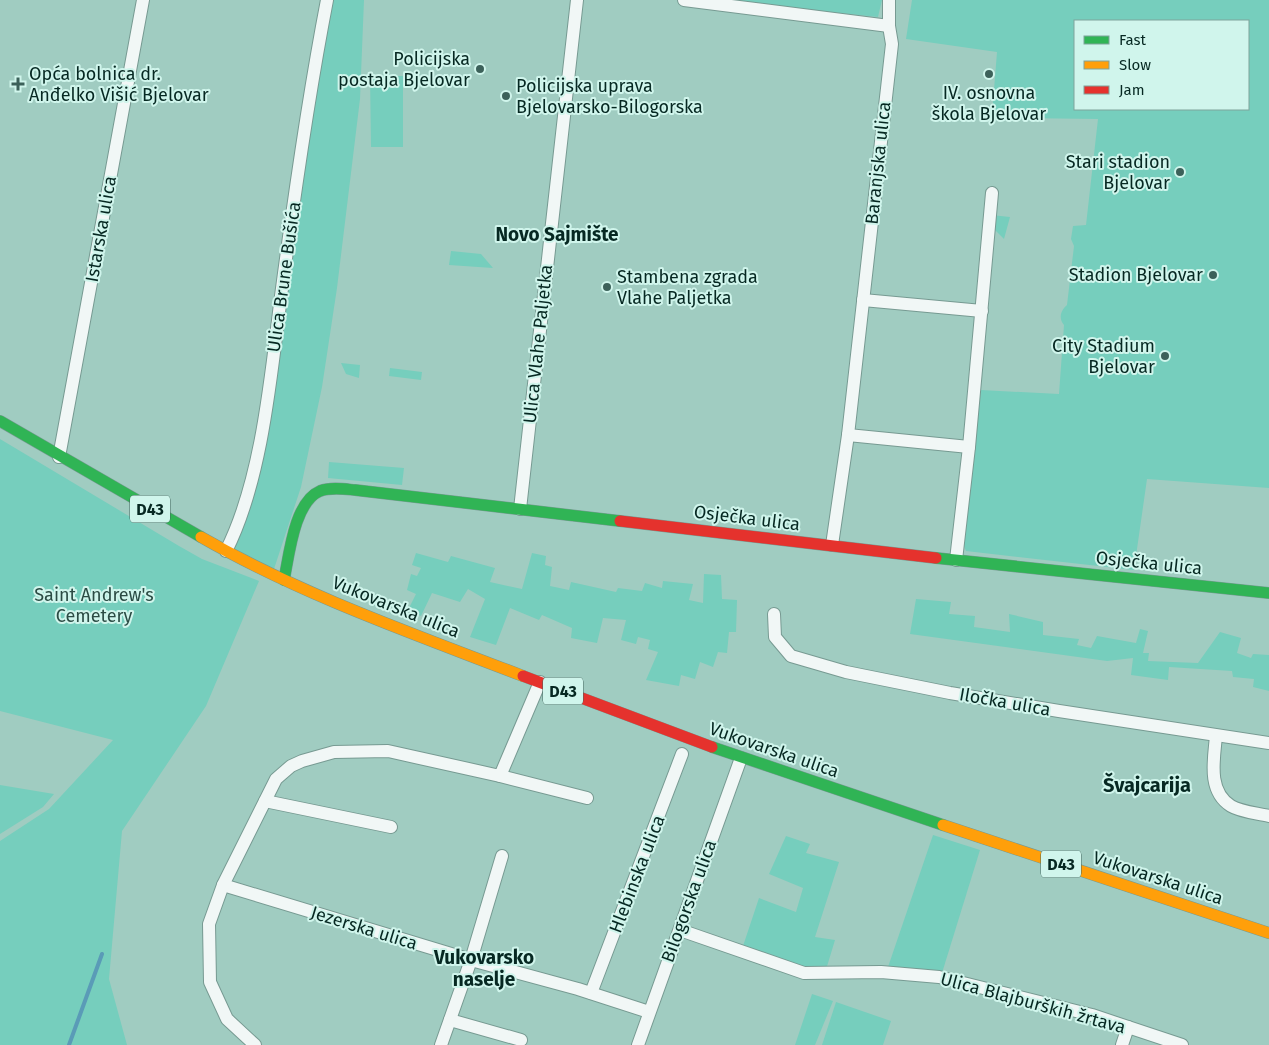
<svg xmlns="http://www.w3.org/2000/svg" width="1269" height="1045" viewBox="0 0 1269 1045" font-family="'Fira Sans',sans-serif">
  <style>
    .green { fill: #76cebd; fill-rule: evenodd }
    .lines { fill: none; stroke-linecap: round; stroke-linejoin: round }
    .stream { stroke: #5a9bb7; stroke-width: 4 }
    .street-casing { stroke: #779a92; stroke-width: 14 }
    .fast-casing { stroke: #779a92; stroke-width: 12 }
    .slow-casing { stroke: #779a92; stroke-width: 12 }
    .jam-casing { stroke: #779a92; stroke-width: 12 }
    .street { stroke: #f1f7f6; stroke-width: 12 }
    .fast { stroke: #30b455; stroke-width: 11 }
    .slow { stroke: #ff9f0a; stroke-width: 11 }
    .jam { stroke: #e5322d; stroke-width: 11 }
    .poi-dot { fill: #3c615a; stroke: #d0f5ec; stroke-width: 2 }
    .labels { text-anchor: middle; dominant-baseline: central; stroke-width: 4; stroke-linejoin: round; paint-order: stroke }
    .shield { fill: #d0f5ec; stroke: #43665f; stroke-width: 1 }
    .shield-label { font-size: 16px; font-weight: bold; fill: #062822 }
    .poi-label { font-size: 18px; fill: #062822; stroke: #d0f5ec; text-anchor: end }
    .street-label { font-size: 18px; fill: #062822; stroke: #d0f5ec }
    .park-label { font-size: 18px; fill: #2b4b44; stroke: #d0f5ec }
    .neighbourhood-label { font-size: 19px; font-weight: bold; fill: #062822; stroke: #d0f5ec }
    .quarter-label { font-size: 20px; font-weight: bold; fill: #062822; stroke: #d0f5ec }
  </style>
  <rect width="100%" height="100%" fill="#a0ccc1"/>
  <!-- green -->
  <g class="green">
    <path d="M327,0H364L360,99L337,288L322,387L301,487L274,569L231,549L261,439Z"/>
    <path d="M712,0H882L878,17Z"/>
    <path d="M912,0H1269V488L1147,479L1134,570L966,551L963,544L981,390L1059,394L1064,325C1058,318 1061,310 1067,305L1074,246L1071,239L1073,226L1086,225L1098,119L1018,118L992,115L997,52L906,39ZM1075,21H1248V109H1075Z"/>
    <path d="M370,76H403V147H371Z"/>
    <path d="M991,215L1010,217L1004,239L990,225Z"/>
    <path d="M451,251L481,254L493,268L449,265Z"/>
    <path d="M341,363L360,365L359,378L346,374Z"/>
    <path d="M390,368L422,372L421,380L389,376Z"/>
    <path d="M0,439L179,546L202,559L259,581L206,706L122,831L109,979L127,1045H0V841L49,809L113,740L0,711Z"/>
    <path d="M329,462L404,468L402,485L328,478Z"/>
    <path d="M416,553L448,562L451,556L495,568L490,582L522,589L532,553L546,556L545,565L552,567L550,586L569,590L571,582L616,592L618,588L642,591L645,583L662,588L663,581L693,584L689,600L703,603L704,574L721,575L722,599L737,600L736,632H729L727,653L718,652L713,667L700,662L695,679L681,675L679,686L646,680L658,652L648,649L650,640L638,637L636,644L621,640L626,620L603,618L597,643L571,638L572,628L542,615L539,620L510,608L496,645L470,637L485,599L468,589L460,602L432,593L421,616L408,610L416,594L407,590L411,574L417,576L421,568L412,565Z"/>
    <path d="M916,599L951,602L949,614L975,616L974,627L1010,632L1009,614L1043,622V635L1079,639L1077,645L1091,648L1097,636L1136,643L1140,629L1148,631L1143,653H1149L1148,661L1198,663L1220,632L1241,638L1237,653L1251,658L1253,654L1269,655V691L1253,687L1254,679L1233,677L1232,671L1169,667L1168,680L1131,675L1133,658L1107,661L910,634Z"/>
    <path d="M0,785L54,794L43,807L0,834Z"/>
    <path d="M933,835L980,850L942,973L888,967Z"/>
    <path d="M786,836L810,844L806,853L839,862L815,937L835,940L825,973L741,952L759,898L796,912L803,888L769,874Z"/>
    <path d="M812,994L833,1001L815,1045H795Z"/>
    <path d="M836,1002L891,1021L883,1045H822Z"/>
  </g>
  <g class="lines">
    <!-- stream -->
    <path class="stream" d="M69,1045L102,954"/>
    <defs>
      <g id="street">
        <path d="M684,0L889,26"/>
        <path d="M863,300L982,311"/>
        <path d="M848,435L969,447"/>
        <path d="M59,457L143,0"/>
        <path d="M520,509L577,0"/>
        <path d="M832,545L848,435L892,44L889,26V0"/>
        <path d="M226,551C262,480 271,375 281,296C294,197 308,98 327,0"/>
        <path d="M956,560L969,447L992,193"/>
        <path d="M774,614L775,637L791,656L846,672L950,693L1059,711L1269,743"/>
        <path d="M1216,736C1214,759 1207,791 1231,806C1241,812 1257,813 1269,816"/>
        <path d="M500,776L587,798"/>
        <path d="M265,801L391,827"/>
        <path d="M223,885L471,960L578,989L649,1012"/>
        <path d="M680,930L804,973L881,972L939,977L1092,1015L1182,1045"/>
        <path d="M591,993L682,754"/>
        <path d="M450,1020L521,1040"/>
        <path d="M255,1045L227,1019L210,982L209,924L223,885L276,779L291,766L302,761L334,752L388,751L500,776L540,682"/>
        <path d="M441,1045L471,960L502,856"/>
        <path d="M638,1045L741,758"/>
        <path d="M1122,1045L1128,1027"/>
      </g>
      <g id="fast">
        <path d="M0,421L201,537"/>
        <path d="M936,558L1269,593"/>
        <path d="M284,580C289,556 294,502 320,491C331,487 344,489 355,490L620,521"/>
        <path d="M712,747L943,825"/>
      </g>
      <g id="slow">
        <path d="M201,537C302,595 414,634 523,676"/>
        <path d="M943,825L1269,933"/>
      </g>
      <g id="jam">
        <path d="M620,521L936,558"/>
        <path d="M523,676L712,747"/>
      </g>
    </defs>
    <!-- street casing -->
    <use href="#street" class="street-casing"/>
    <!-- fast casing -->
    <use href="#fast" class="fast-casing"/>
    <!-- slow casing -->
    <use href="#slow" class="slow-casing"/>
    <!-- jam casing -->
    <use href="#jam" class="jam-casing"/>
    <!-- street -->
    <use href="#street" class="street"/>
    <!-- fast -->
    <use href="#fast" class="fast"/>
    <!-- slow -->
    <use href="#slow" class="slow"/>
    <!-- jam -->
    <use href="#jam" class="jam"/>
  </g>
  <!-- markers -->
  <g class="poi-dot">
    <circle cx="480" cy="69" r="5"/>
    <circle cx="989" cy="74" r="5"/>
    <path d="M15.5 76.5h5v5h5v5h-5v5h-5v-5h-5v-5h5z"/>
    <circle cx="506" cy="96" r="5"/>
    <circle cx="1180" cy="172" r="5"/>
    <circle cx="1213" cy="275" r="5"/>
    <circle cx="607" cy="287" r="5"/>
    <circle cx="1165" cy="356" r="5"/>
  </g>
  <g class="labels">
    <!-- shield labels -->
    <g class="shield">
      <rect x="130" y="495.5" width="40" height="27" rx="4"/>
      <rect x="543" y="677.5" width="40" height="27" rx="4"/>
      <rect x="1041" y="850.5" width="40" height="27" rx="4"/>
    </g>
    <g class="shield-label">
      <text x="150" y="509">D43</text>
      <text x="563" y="691">D43</text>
      <text x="1061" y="864">D43</text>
    </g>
    <!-- poi labels -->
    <g class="poi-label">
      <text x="470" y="59">Policijska<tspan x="470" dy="21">postaja Bjelovar</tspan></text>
      <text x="29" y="74" text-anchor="start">Opća bolnica dr.<tspan x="29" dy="21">Anđelko Višić Bjelovar</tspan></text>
      <text x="516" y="86" text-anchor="start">Policijska uprava<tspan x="516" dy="21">Bjelovarsko-Bilogorska</tspan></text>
      <text x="989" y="93" text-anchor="middle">IV. osnovna<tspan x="989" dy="21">škola Bjelovar</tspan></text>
      <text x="1170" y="162">Stari stadion<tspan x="1170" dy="21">Bjelovar</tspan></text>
      <text x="1203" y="275">Stadion Bjelovar</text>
      <text x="617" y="277" text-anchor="start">Stambena zgrada<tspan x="617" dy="21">Vlahe Paljetka</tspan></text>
      <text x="1155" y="346">City Stadium<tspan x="1155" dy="21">Bjelovar</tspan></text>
    </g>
    <!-- street labels -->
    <g class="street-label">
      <text transform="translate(878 163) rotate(-84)">Baranjska ulica</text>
      <text transform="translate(101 229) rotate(-80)">Istarska ulica</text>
      <text transform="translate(284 277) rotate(-82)">Ulica Brune Bušića</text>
      <text transform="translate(538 344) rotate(-84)">Ulica Vlahe Paljetka</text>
      <text transform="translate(747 518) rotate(7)">Osječka ulica</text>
      <text transform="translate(1149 563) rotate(6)">Osječka ulica</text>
      <text transform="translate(396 607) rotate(22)">Vukovarska ulica</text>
      <text transform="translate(1005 702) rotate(10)">Iločka ulica</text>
      <text transform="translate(774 750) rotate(19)">Vukovarska ulica</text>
      <text transform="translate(637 874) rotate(-69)">Hlebinska ulica</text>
      <text transform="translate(1158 878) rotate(18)">Vukovarska ulica</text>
      <text transform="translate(689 901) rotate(-70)">Bilogorska ulica</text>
      <text transform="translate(364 928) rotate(17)">Jezerska ulica</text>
      <text transform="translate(1033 1003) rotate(15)">Ulica Blajburških žrtava</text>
    </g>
    <!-- park labels -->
    <g class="park-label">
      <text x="94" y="595">Saint Andrew's<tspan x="94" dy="21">Cemetery</tspan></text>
    </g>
    <!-- neighbourhood labels -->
    <g class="neighbourhood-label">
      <text x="557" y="234">Novo Sajmište</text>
      <text x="484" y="957">Vukovarsko<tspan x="484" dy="22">naselje</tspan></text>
    </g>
    <!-- quarter labels -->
    <g class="quarter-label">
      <text x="1147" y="785">Švajcarija</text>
    </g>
  </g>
  <!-- legend -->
  <rect x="1074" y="20" width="175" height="90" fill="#d0f5ec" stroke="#7fa39b"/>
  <rect x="1084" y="36" width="25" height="8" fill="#30b455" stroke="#7fa39b"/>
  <text x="1119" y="45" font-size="15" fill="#062822">Fast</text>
  <rect x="1084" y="61" width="25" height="8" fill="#ff9f0a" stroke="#7fa39b"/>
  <text x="1119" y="70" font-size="15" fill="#062822">Slow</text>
  <rect x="1084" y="86" width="25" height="8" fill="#e5322d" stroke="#7fa39b"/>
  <text x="1119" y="95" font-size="15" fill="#062822">Jam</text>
</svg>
